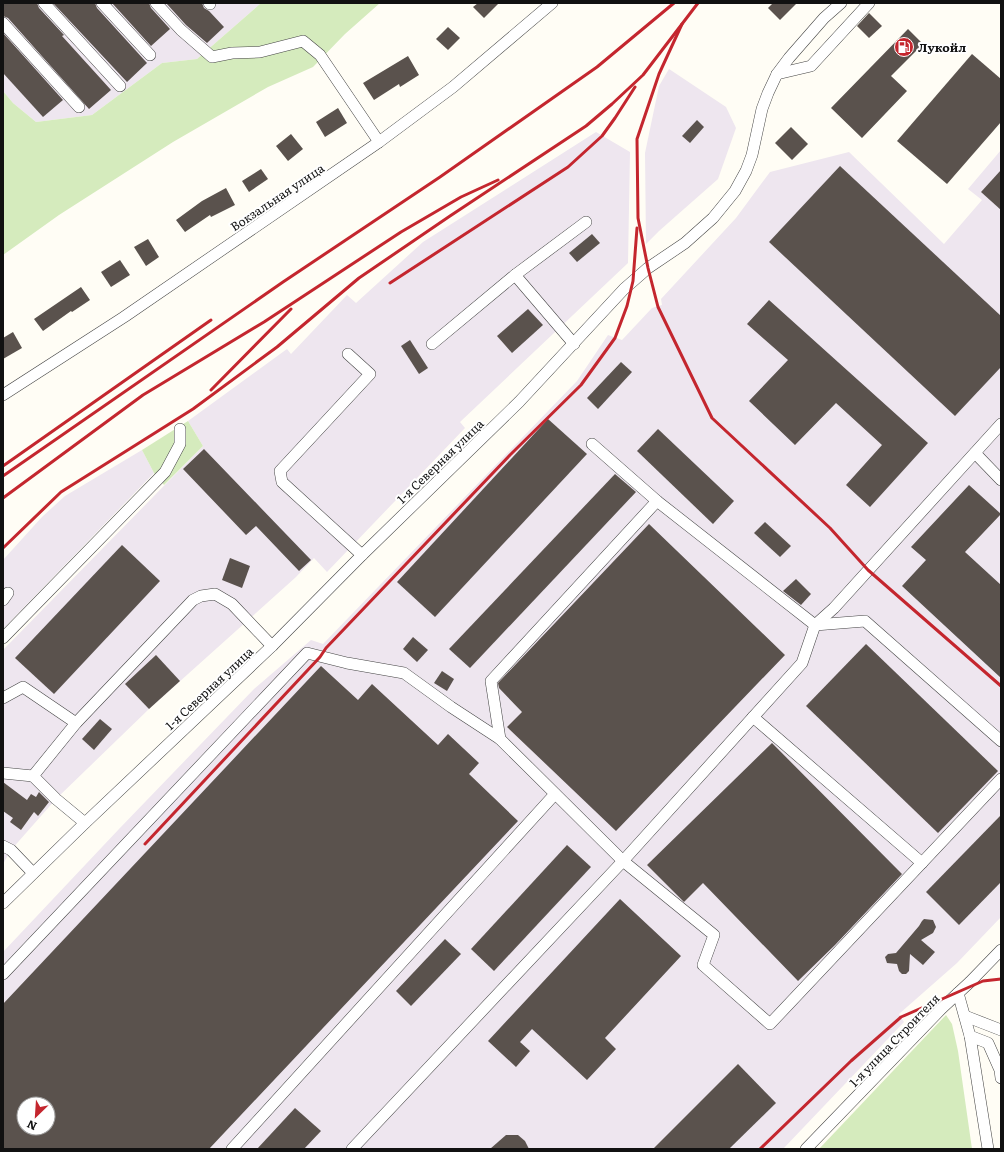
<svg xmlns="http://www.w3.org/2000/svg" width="1004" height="1152" viewBox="0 0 1004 1152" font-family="Literata,serif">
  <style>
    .industrial { fill: #eee6ef; fill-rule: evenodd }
    .green { fill: #d5ebbd }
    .building { fill: #5a524d; fill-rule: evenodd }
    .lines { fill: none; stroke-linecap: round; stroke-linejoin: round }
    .minor-casing { stroke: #444; stroke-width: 12 }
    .minor { stroke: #fff; stroke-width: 11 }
    .rail { stroke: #c4262e; stroke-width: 3 }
    .labels { text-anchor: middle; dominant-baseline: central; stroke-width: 4; stroke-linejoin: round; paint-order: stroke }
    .poi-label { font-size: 12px; font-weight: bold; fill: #111; stroke: #fff; text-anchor: start }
    .street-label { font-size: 12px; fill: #111; stroke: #fff }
  </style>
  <rect width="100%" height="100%" fill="#fffdf5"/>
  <!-- industrial -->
  <g class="industrial">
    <path d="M3,3H261L197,59L162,63L92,115L36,122L13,103L3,91Z"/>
    <path d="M669,69L726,107L736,128L718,179L659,231L646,244L645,153L659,86Z"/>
    <path d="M596,132L630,152L628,263L460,422L465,428L327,572L314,558L296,577L149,709L56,799L11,850L3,864V650L203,446L188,421L287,349L291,354L347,295L356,303L423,242Z"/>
    <path d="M1001,150V917L957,963L899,1014L904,1022L783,1149H3V952L119,829L254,689L311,640L323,644L577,381L608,335L622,340L652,308L662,305L661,299L736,218L770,172L849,152L944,244L982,200L968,189ZM24,1104H48V1128H24Z"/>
    <path d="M142,450L154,473L3,629V560L42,517L65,496Z"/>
  </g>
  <!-- green -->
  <g class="green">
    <path d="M261,3H380L345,34L313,67L268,87L173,142L59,215L3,255V91L13,103L36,122L92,115L162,63L197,59Z"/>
    <path d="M188,421L203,446L164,485L154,473L142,450Z"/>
    <path d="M946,1015L952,1024L958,1051L972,1149H819Z"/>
  </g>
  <!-- building -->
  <g class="building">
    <path d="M3,3H37L39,8L64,35L62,36L111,90L89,109L8,18L3,16Z"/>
    <path d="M53,3H95L97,8L147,63L127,82Z"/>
    <path d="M112,3H149L151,8L170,29L151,46Z"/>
    <path d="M166,3H202L204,8L209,11L224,27L207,43L186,25Z"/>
    <path d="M478,3H499L484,18L473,7Z"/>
    <path d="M773,3H797L780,20L768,8Z"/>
    <path d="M869,13L882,26L869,38L857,26Z"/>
    <path d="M448,27L460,38L448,50L436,39Z"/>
    <path d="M908,29L923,44L891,76L907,91L862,138L831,108Z"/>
    <path d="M3,33L63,100L43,117L3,73Z"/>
    <path d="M972,54L1001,79V122L947,184L897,141Z"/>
    <path d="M408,56L419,75L400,87L399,84L374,100L363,83Z"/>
    <path d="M338,108L347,123L325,137L316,122Z"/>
    <path d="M697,120L704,127L690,143L682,136Z"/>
    <path d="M791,127L808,144L792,160L775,143Z"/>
    <path d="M291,134L303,149L288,161L276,146Z"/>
    <path d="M840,166L1001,316V367L955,416L769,242Z"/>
    <path d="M261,169L268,179L249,192L242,181Z"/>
    <path d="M1001,170V210L981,192Z"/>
    <path d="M226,188L235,205L211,217L210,215L185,232L176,220L202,201Z"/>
    <path d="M592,234L600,243L577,262L569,253Z"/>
    <path d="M148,239L159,257L146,266L134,247Z"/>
    <path d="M120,260L130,275L111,287L101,272Z"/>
    <path d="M81,287L90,300L72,312L71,311L43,331L34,319Z"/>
    <path d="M769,300L928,443L870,507L846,485L882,445L836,403L795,445L749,401L788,360L747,324Z"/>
    <path d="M528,309L543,325L512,353L497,336Z"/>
    <path d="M13,332L22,348L3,359V338Z"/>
    <path d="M410,340L428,368L419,374L401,346Z"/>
    <path d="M621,362L632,372L598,409L587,398Z"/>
    <path d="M548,419L587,454L435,617L397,582Z"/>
    <path d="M658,429L734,501L713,524L637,451Z"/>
    <path d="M204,449L311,560L299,571L256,526L246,535L183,469Z"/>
    <path d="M615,474L636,492L470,668L449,649Z"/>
    <path d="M969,485L1001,514L965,552L1001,585V678L902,586L926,560L911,547Z"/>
    <path d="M765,522L791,546L780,557L754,533Z"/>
    <path d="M649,524L785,655L616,831L507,727L522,712L499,688L498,683Z"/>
    <path d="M122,545L160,581L54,694L15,658Z"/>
    <path d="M230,558L250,566L242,588L222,580Z"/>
    <path d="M796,579L811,594L801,605L783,591Z"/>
    <path d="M413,637L428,650L417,662L403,649Z"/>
    <path d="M866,644L998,771L938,833L806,706Z"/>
    <path d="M156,655L180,681L149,709L125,684Z"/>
    <path d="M321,666L358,700L372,684L438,745L448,734L479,763L469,774L518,821L209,1149H3V1004ZM24,1104H48V1128H24Z"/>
    <path d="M442,671L454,679L447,691L434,683Z"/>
    <path d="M100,719L112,729L94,750L82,739Z"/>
    <path d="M772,743L902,874L835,945L798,981L703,883L684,902L647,865Z"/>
    <path d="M3,782L27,800L31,794L36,797L39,792L49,802L38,816L34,812L21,830L10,822L13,818L3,811Z"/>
    <path d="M1001,815V882L959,925L926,892Z"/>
    <path d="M567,845L591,867L494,971L471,949Z"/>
    <path d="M620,899L681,956L605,1038L616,1049L587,1080L532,1029L520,1042L530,1051L516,1067L488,1041Z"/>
    <path d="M924,919L933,920L936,927L933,933L921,940L935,952L923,965L910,954L909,971L906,974H902L899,971L897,964L887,963L885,957L888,954L896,953L919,926L922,921Z"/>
    <path d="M445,939L461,954L411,1006L396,991Z"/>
    <path d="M738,1064L776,1103L729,1149H653Z"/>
    <path d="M295,1108L321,1131L304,1149H257Z"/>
    <path d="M506,1135H518L525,1141L529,1149H490Z"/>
  </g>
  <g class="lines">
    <defs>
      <g id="minor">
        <path d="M44,3L120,86"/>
        <path d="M102,3L150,55"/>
        <path d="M156,3L181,30L212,57L232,53L260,52L303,41L320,55L379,142"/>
        <path d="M209,3L210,4"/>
        <path d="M3,23L79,107"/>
        <path d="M777,74L811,66L869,3"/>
        <path d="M515,275L586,222"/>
        <path d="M432,344L515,275L574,344"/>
        <path d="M348,354L370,374L280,471L282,482L362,555"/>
        <path d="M3,395L124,317L379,142L453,87L552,3"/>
        <path d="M592,444L657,501L815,625L834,608L1001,424"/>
        <path d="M975,453L1001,480"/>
        <path d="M657,501L491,681L500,739L623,861L714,935L703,965L770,1024L1001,779"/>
        <path d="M3,600L8,593"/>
        <path d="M3,638L165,472L180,444V429"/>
        <path d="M3,698L23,687L76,723"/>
        <path d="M753,717L922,863"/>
        <path d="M3,773L33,776"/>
        <path d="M85,823L56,799L33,776L76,723L193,600L201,596L215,594L232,604L272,646"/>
        <path d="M3,846L11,850L33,873"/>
        <path d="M3,903L85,823L272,646L362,555L519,402L624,289L648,268L685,243L713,218L735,191L746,171L752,155L762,109L768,93L777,74L789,58L824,18L841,3"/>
        <path d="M3,974L307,653L347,663L404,673L451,707L500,739"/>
        <path d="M958,993L970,1036L988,1149"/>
        <path d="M965,1016L1001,1030"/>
        <path d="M970,1036L988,1043L1000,1070L1001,1078"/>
        <path d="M232,1149L555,794"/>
        <path d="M352,1149L623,861L802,663L815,625L865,621L1001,741"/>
        <path d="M806,1149L942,1008L970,982L1001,950"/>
      </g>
    </defs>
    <!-- minor casing -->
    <use href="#minor" class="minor-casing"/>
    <!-- minor -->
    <use href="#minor" class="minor"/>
    <!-- rail -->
    <g class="rail">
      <path d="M698,3L682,24L659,74L637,139L638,218L648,268L658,307L712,418L830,528L868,570L1001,686"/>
      <path d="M390,283L568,167L602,136L615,118L635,87"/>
      <path d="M211,390L291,309"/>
      <path d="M3,466L211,320"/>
      <path d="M3,476L283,282L440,177L597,67L674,3"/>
      <path d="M3,498L143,395L264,322L401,232L461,197L498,180"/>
      <path d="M3,548L61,492L193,409L277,347L359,278L450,216L586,126L612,104L643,75L682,24"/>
      <path d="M145,844L320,657L326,648L510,455L581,385L615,338L627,306L633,281L637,228"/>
      <path d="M760,1149L851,1061L901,1017L983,981L1001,979"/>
    </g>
  </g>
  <!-- icons -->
  <defs>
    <symbol id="fuel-disc" viewBox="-11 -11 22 22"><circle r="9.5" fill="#c4262e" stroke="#fff"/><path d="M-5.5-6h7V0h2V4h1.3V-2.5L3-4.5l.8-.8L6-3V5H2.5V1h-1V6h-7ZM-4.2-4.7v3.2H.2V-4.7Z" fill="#fff"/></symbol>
  </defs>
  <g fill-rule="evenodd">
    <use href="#fuel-disc" x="893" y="36" width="22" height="22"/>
  </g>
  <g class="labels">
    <!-- poi labels -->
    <g class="poi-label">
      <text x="918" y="47">Лукойл</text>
    </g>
    <!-- street labels -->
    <g class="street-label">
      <text transform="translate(277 197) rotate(-34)">Вокзальная улица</text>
      <text transform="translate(440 461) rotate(-44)">1-я Северная улица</text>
      <text transform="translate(209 688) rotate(-43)">1-я Северная улица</text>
      <text transform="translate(894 1040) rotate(-46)">1-я улица Строителя</text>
    </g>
  </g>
  <!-- border -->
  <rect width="1004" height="1152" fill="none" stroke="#111111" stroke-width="8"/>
  <!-- north arrow -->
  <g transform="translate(36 1116) rotate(205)"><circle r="19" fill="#ffffff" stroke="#a0a0a0"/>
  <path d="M0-3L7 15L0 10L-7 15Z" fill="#c4262e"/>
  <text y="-6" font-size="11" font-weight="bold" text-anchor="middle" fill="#111111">N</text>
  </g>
</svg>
